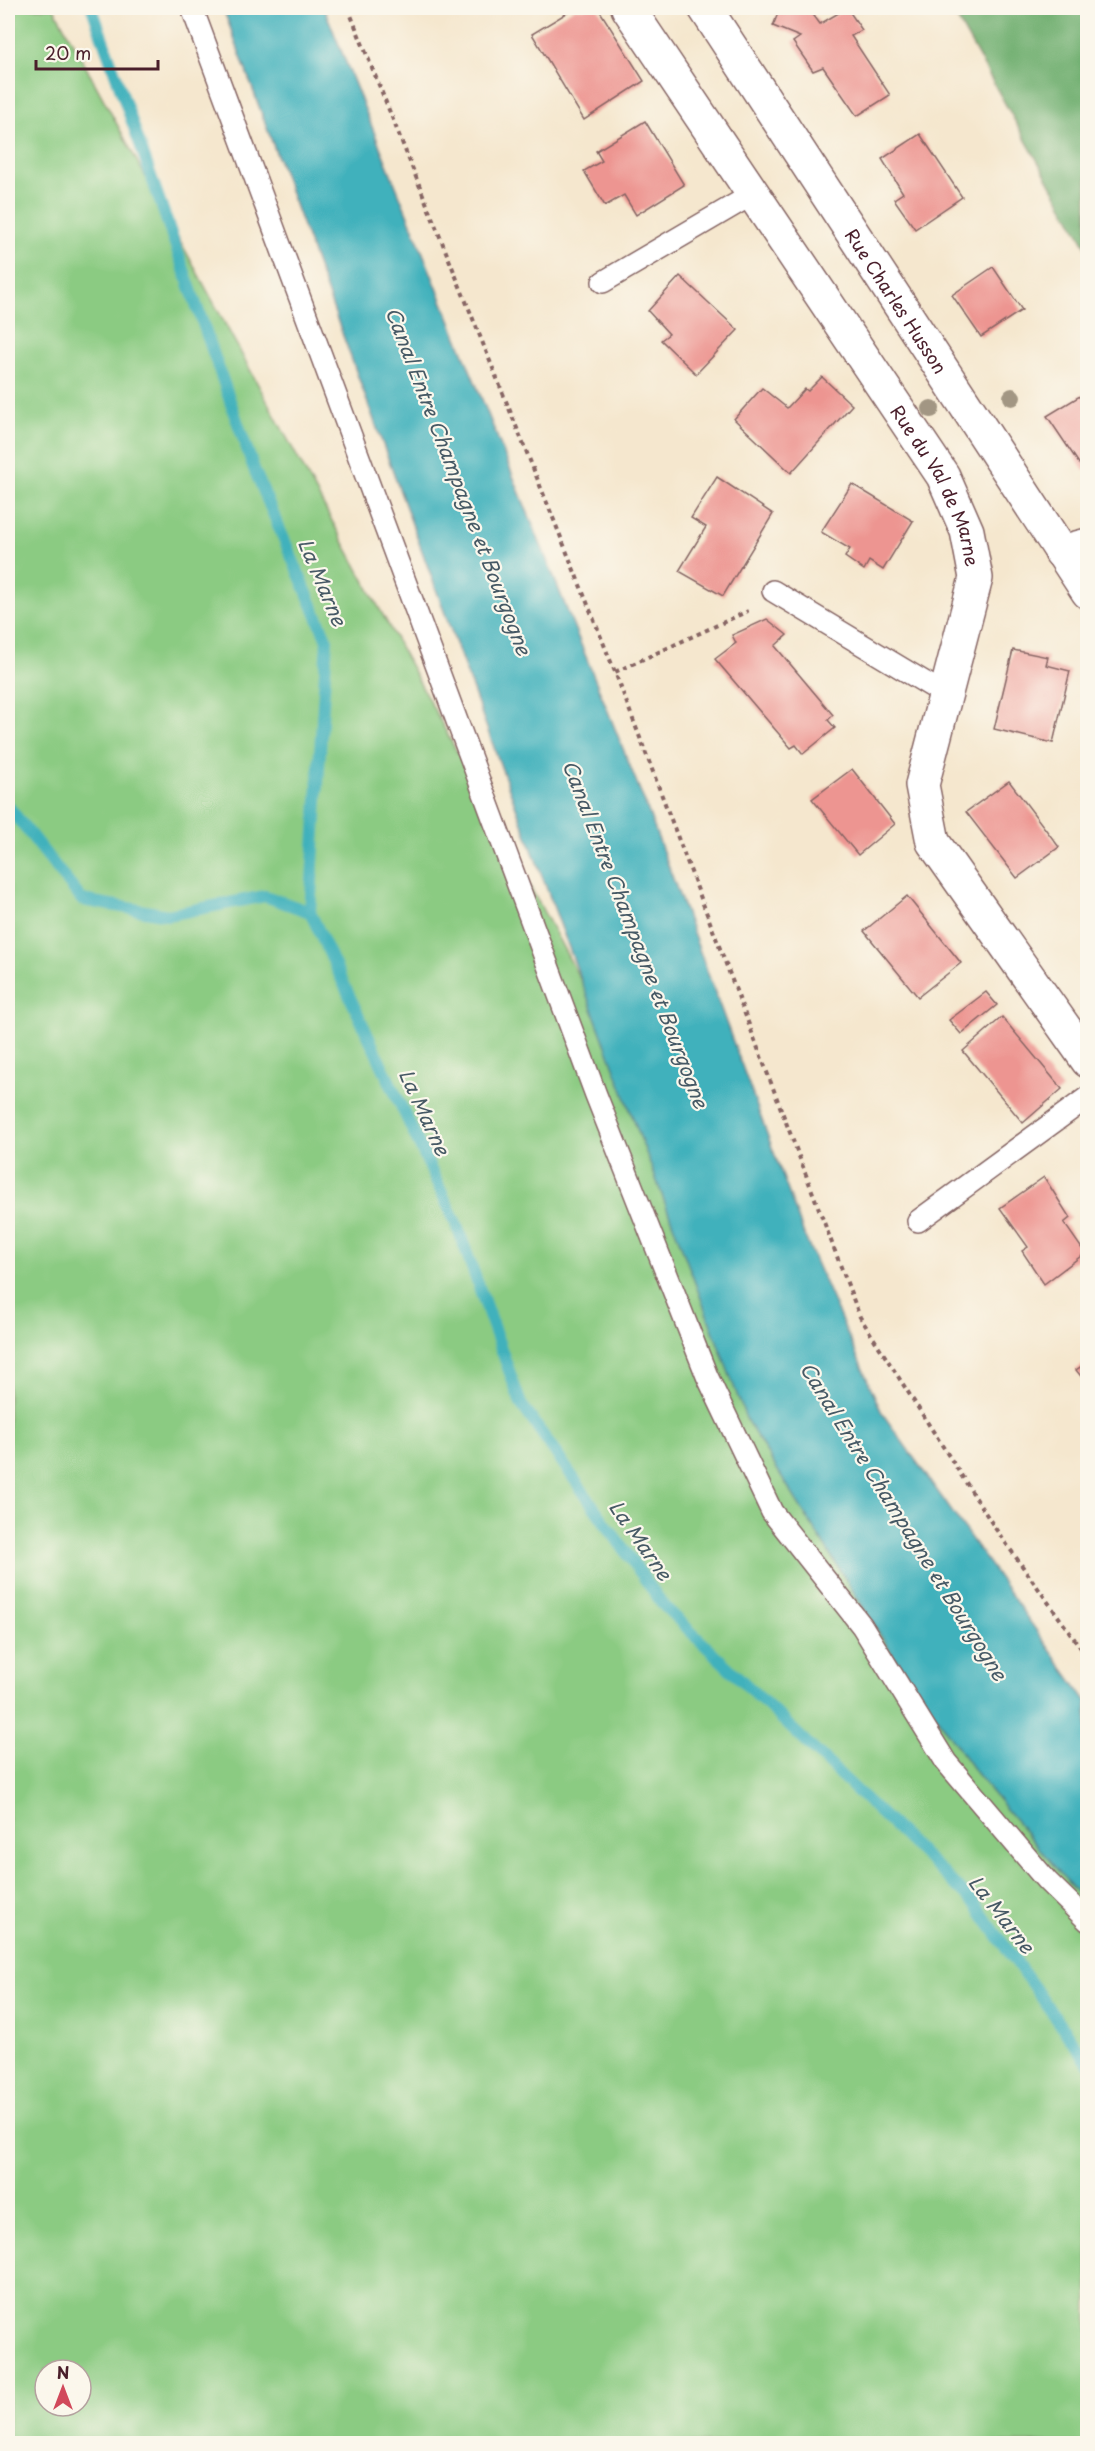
<svg xmlns="http://www.w3.org/2000/svg" width="1095" height="2451" viewBox="0 0 1095 2451" font-family="'Playpen Sans',sans-serif">
  <style>
    .green { fill: #8bcb82; stroke: #6a7556; stroke-width: 1.5; fill-rule: evenodd }
    .forest { fill: #70af70; stroke: #5d674e; stroke-width: 1.5 }
    .water { fill: #41b1bc; stroke: #466874; stroke-width: 1.5 }
    .lines { fill: none; stroke-linecap: round; stroke-linejoin: round }
    .stream { stroke: #41b1bc; stroke-width: 12 }
    .building { fill: #ed9591 }
    .lane-casing { stroke: #866564; stroke-width: 24 }
    .street-casing { stroke: #866564; stroke-width: 36 }
    .secondary-casing { stroke: #866564; stroke-width: 36 }
    .path { stroke: #866564; stroke-width: 4; stroke-dasharray: 4.5 4.5; stroke-linecap: butt }
    .lane { stroke: #fff; stroke-width: 21 }
    .street { stroke: #fff; stroke-width: 33 }
    .secondary { stroke: #fff; stroke-width: 33 }
    .tree { fill: #a29683 }
    .labels { text-anchor: middle; dominant-baseline: central; stroke-width: 4.5; stroke-linejoin: round; paint-order: stroke }
    .street-label { font-size: 18px; fill: #4a1f2b; stroke: #fbf7ec }
    .water-label { font-size: 20px; font-style: italic; fill: #465965; stroke: #fbf7ec }
  </style>
  <rect width="100%" height="100%" fill="#fbf7ec"/>
  <filter id="ink" filterUnits="userSpaceOnUse"><feTurbulence type="fractalNoise" baseFrequency=".0167" numOctaves="2"/><feDisplacementMap in="SourceGraphic" scale="12" xChannelSelector="R" yChannelSelector="G"/><feConvolveMatrix kernelMatrix="1 2 1 2 8 2 1 2 1" color-interpolation-filters="sRGB"/></filter>
  <filter id="wash" filterUnits="userSpaceOnUse"><feTurbulence type="fractalNoise" baseFrequency=".008" numOctaves="4" result="noise"/><feDisplacementMap in="SourceGraphic" scale="24" xChannelSelector="R" yChannelSelector="G"/><feGaussianBlur stdDeviation="1.35" result="paint"/><feColorMatrix in="noise" values="0 0 0 0 0 0 0 0 0 0 0 0 0 0 0 0 0 1.4 0 .05"/><feComposite in="paint" operator="in"/></filter>
  <g filter="url(#wash)">
    <rect width="100%" height="100%" fill="#f5e7ce"/>
    <!-- green -->
    <path class="green" d="M8,8H54L798,1381L1087,1754L1088,2443L8,2444ZM45,2370H81V2406H45Z"/>
    <!-- forest -->
    <path class="forest" d="M951,8H1087V248Z"/>
    <!-- water -->
    <path class="water" d="M223,8H324L647,808L805,1237L882,1413L1087,1702V1905L978,1776L889,1649L747,1421L507,783Z"/>
    <g class="lines">
      <!-- stream -->
      <g class="stream">
        <path d="M92,8L254,469L327,640L310,912L456,1223L521,1404L664,1606L975,1904L1088,2063"/>
        <path d="M8,806L82,900L168,915L265,896L310,912"/>
      </g>
    </g>
    <g id="blocks">
      <!-- building -->
      <g class="building">
        <path d="M575,8H598L644,81L584,120L532,34Z"/>
        <path d="M780,8L809,9L820,24L847,8L862,30L851,36L890,95L857,116L823,67L813,71L793,42L800,37L773,26Z"/>
        <path d="M645,121L684,185L636,215L624,195L605,206L584,171L602,161L596,151Z"/>
        <path d="M920,134L962,197L915,229L894,199L903,193L882,159Z"/>
        <path d="M993,267L1022,310L981,337L952,295Z"/>
        <path d="M680,276L738,330L696,374L661,340L669,334L648,311Z"/>
        <path d="M822,377L852,405L791,473L734,419L762,388L787,408L805,389L808,391Z"/>
        <path d="M1088,391V469L1084,471L1047,416Z"/>
        <path d="M717,477L773,514L723,596L679,571L706,527L691,518Z"/>
        <path d="M852,484L913,521L883,570L869,561L864,570L845,557L850,549L821,532Z"/>
        <path d="M767,619L787,635L775,646L833,715L828,720L835,728L803,754L796,745L791,748L715,659L736,643L732,635Z"/>
        <path d="M1013,650L1048,657L1046,665L1070,671L1053,743L994,729Z"/>
        <path d="M852,769L895,824L858,855L812,799Z"/>
        <path d="M1009,781L1059,847L1017,878L966,812Z"/>
        <path d="M907,896L961,963L918,997L864,931Z"/>
        <path d="M986,992L997,1005L961,1034L949,1020Z"/>
        <path d="M1002,1017L1062,1089L1023,1123L963,1051Z"/>
        <path d="M1044,1177L1070,1218L1064,1223L1085,1253L1044,1284L1022,1251L1028,1247L1000,1208Z"/>
        <path d="M1088,1362V1385L1076,1370Z"/>
      </g>
    </g>
  </g>
  <g filter="url(#ink)">
    <use href="#blocks" fill-opacity="0" stroke="#866564" stroke-width="1.5"/>
    <g class="lines">
      <defs>
        <g id="lane">
          <path d="M192,8L596,1095L707,1376L772,1512L862,1626L946,1762L1047,1881L1088,1921"/>
          <path d="M603,282L753,194"/>
          <path d="M773,591L946,695"/>
          <path d="M918,1221L1088,1097"/>
        </g>
        <g id="street">
          <path id="s1" d="M628,8L943,476L967,531L976,578L922,785L933,842L1088,1061"/>
          <path d="M1061,552L1088,545"/>
        </g>
        <g id="secondary">
          <path id="s2" d="M705,8L1088,592"/>
        </g>
      </defs>
      <!-- lane casing -->
      <use href="#lane" class="lane-casing"/>
      <!-- street casing -->
      <use href="#street" class="street-casing"/>
      <!-- secondary casing -->
      <use href="#secondary" class="secondary-casing"/>
      <!-- path -->
      <g class="path">
        <path d="M348,8L615,672L860,1317L995,1528L1088,1658"/>
        <path d="M615,672L748,611"/>
      </g>
      <!-- lane -->
      <use href="#lane" class="lane"/>
      <!-- street -->
      <use href="#street" class="street"/>
      <!-- secondary -->
      <use href="#secondary" class="secondary"/>
    </g>
    <!-- trees -->
    <g class="tree">
      <circle cx="1012" cy="397" r="9"/>
      <circle cx="931" cy="409" r="9"/>
    </g>
  </g>
  <g class="labels">
    <!-- street labels -->
    <g class="street-label">
      <text stroke="none"><textPath href="#s2" startOffset="350">Rue Charles Husson</textPath></text>
      <text stroke="none"><textPath href="#s1" startOffset="570">Rue du Val de Marne</textPath></text>
    </g>
    <!-- water labels -->
    <g class="water-label">
      <text transform="translate(459 481) rotate(69)">Canal Entre Champagne et Bourgogne</text>
      <text transform="translate(323 582) rotate(67)">La Marne</text>
      <text transform="translate(636 934) rotate(69)">Canal Entre Champagne et Bourgogne</text>
      <text transform="translate(425 1112) rotate(65)">La Marne</text>
      <text transform="translate(904 1521) rotate(58)">Canal Entre Champagne et Bourgogne</text>
      <text transform="translate(641 1540) rotate(55)">La Marne</text>
      <text transform="translate(1002 1914) rotate(52)">La Marne</text>
    </g>
  </g>
  <!-- margin -->
  <rect width="1095" height="2451" fill="none" stroke="#fbf7ec" stroke-width="30"/>
  <!-- north arrow -->
  <g transform="translate(63 2388)"><circle r="28" fill="#fbf7ec" stroke="#b4a19f" stroke-width="1.5"/>
  <path d="M0-4.5L10 22L0 15L-10 22Z" fill="#d1495b"/>
  <text y="-9" font-size="16" font-weight="bold" text-anchor="middle" fill="#4a1f2b">N</text>
  </g>
  <!-- scale -->
  <path d="M36 60v9h122v-9" fill="none" stroke="#4a1f2b" stroke-width="3"/>
  <text x="45" y="60" font-size="18" fill="#4a1f2b" stroke="#fbf7ec" stroke-width="4.5" paint-order="stroke">20 m</text>
</svg>
